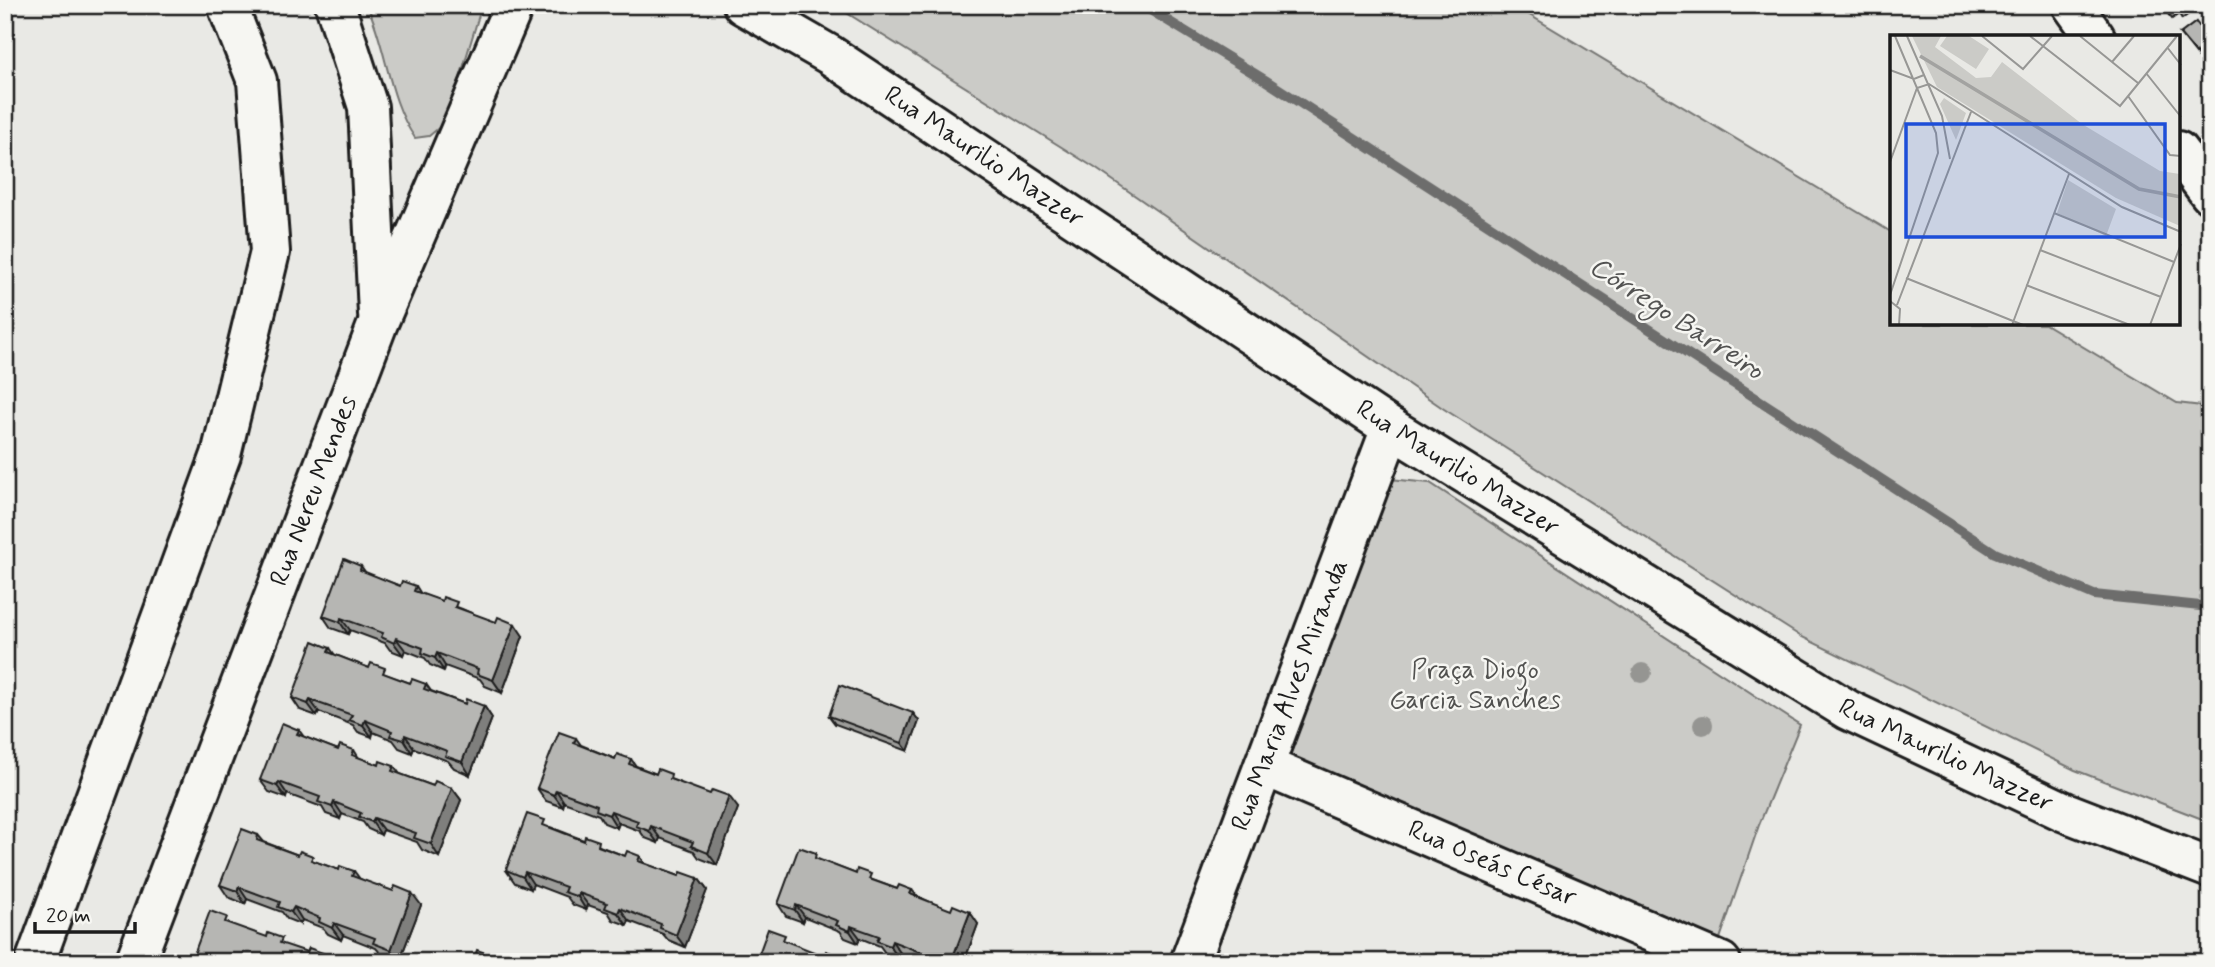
<svg xmlns="http://www.w3.org/2000/svg" width="2215" height="967" viewBox="0 0 2215 967" font-family="Mynerve,sans-serif">
  <style>
    .green { fill: #cbcbc7; stroke: #747472; stroke-width: 2 }
    .lines { fill: none; stroke-linecap: round; stroke-linejoin: round }
    .stream { stroke: #6d6d6c; stroke-width: 10 }
    .street-casing { stroke: #1c1c1c; stroke-width: 44 }
    .primary-casing { stroke: #1c1c1c; stroke-width: 44 }
    .street { stroke: #f6f6f2; stroke-width: 38 }
    .primary { stroke: #f6f6f2; stroke-width: 38 }
    .tree { fill: #959592 }
    .wall { fill: #9d9d9a; stroke: #1c1c1c; stroke-width: 2 }
    .shaded-wall { fill: #7f7f7d; stroke: #1c1c1c; stroke-width: 2 }
    .building { fill: #b6b6b3; stroke: #1c1c1c; stroke-width: 2 }
    .labels { text-anchor: middle; dominant-baseline: central; stroke-width: 5; stroke-linejoin: round; paint-order: stroke }
    .street-label { font-size: 26px; fill: #1c1c1c; stroke: #f6f6f2 }
    .park-label { font-size: 26px; fill: #51514f; stroke: #f6f6f2 }
    .water-label { font-size: 28px; font-style: italic; fill: #525251; stroke: #f6f6f2 }
    .inset-river { fill: none; stroke: #a3a3a1; stroke-width: 3.5 }
    .inset-road { fill: none; stroke: #979795; stroke-width: 2 }
    .view { fill: #1d4ed8; fill-opacity: 0.15; stroke: #1d4ed8; stroke-width: 3.5 }
    .inset-edge { fill: none; stroke: #1c1c1c; stroke-width: 3.5 }
  </style>
  <rect width="100%" height="100%" fill="#e9e9e5"/>
  <filter id="ink" filterUnits="userSpaceOnUse"><feTurbulence type="fractalNoise" baseFrequency=".0143" numOctaves="2"/><feDisplacementMap in="SourceGraphic" scale="14" xChannelSelector="R" yChannelSelector="G"/><feConvolveMatrix kernelMatrix="1 2 1 2 8 2 1 2 1" color-interpolation-filters="sRGB"/></filter>
  <g filter="url(#ink)">
    <!-- green -->
    <g class="green">
      <path d="M367,5H482L447,121L429,136L415,138C388,99 387,48 367,5Z"/>
      <path d="M834,5H1513L1891,232V324H2045L2177,403L2210,407V822L2075,770L1800,636L1444,409L1095,168Z"/>
      <path d="M1390,479L1430,483L1800,725L1759,825L1713,959L1288,761Z"/>
    </g>
    <g class="lines">
      <!-- stream -->
      <path class="stream" d="M1142,5L1265,80L1995,553L2094,595L2210,607"/>
      <defs>
        <g id="street">
          <path id="s1" d="M743,5L830,55L1391,428L1848,710L2065,812L2210,868"/>
          <path d="M2072,5L2095,37"/>
          <path d="M2178,151L2210,194"/>
          <path id="s2" d="M1264,766L1721,962"/>
          <path id="s3" d="M1190,962L1391,428"/>
        </g>
        <g id="primary">
          <path d="M335,5L368,107L378,314"/>
          <path d="M35,962L221,455L270,252L257,81L227,5"/>
          <path id="s4" d="M135,962L378,323L514,5"/>
        </g>
      </defs>
      <!-- street casing -->
      <use href="#street" class="street-casing"/>
      <!-- primary casing -->
      <use href="#primary" class="primary-casing"/>
      <!-- street -->
      <use href="#street" class="street"/>
      <!-- primary -->
      <use href="#primary" class="primary"/>
    </g>
    <!-- trees -->
    <g class="tree">
      <circle cx="1642" cy="673" r="10"/>
      <circle cx="1703" cy="725" r="10"/>
    </g>
    <!-- wall -->
    <g class="wall">
      <path d="M2161,5H2191L2194,10L2182,19L2179,14L2172,19Z"/>
      <path d="M2180,34L2210,40V50L2199,58Z"/>
      <path d="M361,566L366,573L400,586H416L421,594L462,609L523,636L502,693L485,686L480,679L445,666L444,671L430,665L425,658L405,650L403,655L390,650L385,643L350,630L348,634L331,628L323,616Z"/>
      <path d="M330,648L335,655L390,676L410,683L426,684L431,691L465,704L484,706L492,718L470,775L454,768L448,761L414,748L412,753L399,748L393,740L373,732L372,737L358,732L353,725L319,712L317,716L300,710L292,698Z"/>
      <path d="M913,713L919,721L908,751L835,724L829,716Z"/>
      <path d="M299,730L304,737L338,750H354L359,758L379,765L394,766L400,774L433,786L452,788L461,800L439,857L422,850L417,842L383,830L381,835L368,829L363,822L342,814L340,819L326,814L322,807L287,794L286,798L269,792L260,780Z"/>
      <path d="M576,738L581,745L615,759H631L636,766L677,782L738,808L717,865L699,858L694,851L660,838L658,843L645,838L640,831L619,823L617,828L604,823L599,815L564,802L563,807L546,801L537,788Z"/>
      <path d="M550,827L625,856H640L645,864L679,876L698,878L707,890L685,947L668,940L663,934L629,921L627,925L613,920L608,912L588,905L586,910L573,905L567,897L533,884L531,889L515,883L506,870Z"/>
      <path d="M258,835L264,842L319,863L339,870L354,871L360,879L421,905L399,962L382,955L376,948L343,935L341,940L328,934L323,928L302,920L300,924L287,919L282,912L247,899L245,904L228,897L220,885Z"/>
      <path d="M821,861L897,889L912,890L917,896L978,924L964,962H922L901,954L899,959L885,953L880,946L860,938L858,943L845,938L840,931L805,917L803,922L786,916L778,904Z"/>
    </g>
    <!-- shaded-wall -->
    <g class="shaded-wall">
      <path d="M341,618L350,630L348,634L340,622Z"/>
      <path d="M515,624L523,636L502,693L493,680Z"/>
      <path d="M396,638L405,650L403,655L394,643Z"/>
      <path d="M437,653L445,666L444,671L435,658Z"/>
      <path d="M310,700L319,712L317,716L308,704Z"/>
      <path d="M484,706L492,718L470,775L462,762Z"/>
      <path d="M913,713L919,721L908,751L902,743Z"/>
      <path d="M365,720L373,732L372,737L363,725Z"/>
      <path d="M405,735L414,748L412,753L404,740Z"/>
      <path d="M279,782L287,794L286,798L277,786Z"/>
      <path d="M452,788L461,800L439,857L431,844Z"/>
      <path d="M556,790L564,802L563,807L554,795Z"/>
      <path d="M729,796L738,808L717,865L708,853Z"/>
      <path d="M334,802L342,814L340,819L332,807Z"/>
      <path d="M611,811L619,823L617,828L609,815Z"/>
      <path d="M374,818L383,830L381,835L372,822Z"/>
      <path d="M651,826L660,838L658,843L649,831Z"/>
      <path d="M525,872L533,884L531,889L523,877Z"/>
      <path d="M698,878L707,890L685,947L676,935Z"/>
      <path d="M239,887L247,899L245,904L237,891Z"/>
      <path d="M412,893L421,905L399,962L391,950Z"/>
      <path d="M579,893L588,905L586,910L578,897Z"/>
      <path d="M796,905L805,917L803,922L795,910Z"/>
      <path d="M294,907L302,920L300,924L291,912Z"/>
      <path d="M620,908L629,921L627,925L618,913Z"/>
      <path d="M970,912L978,924L964,962H951Z"/>
      <path d="M334,923L343,935L341,940L332,928Z"/>
      <path d="M851,926L860,938L858,943L850,931Z"/>
      <path d="M892,941L901,954L899,959L890,946Z"/>
    </g>
    <!-- building -->
    <g class="building">
      <path d="M2162,5H2191V6L2179,14L2176,10L2169,15Z"/>
      <path d="M2196,22L2210,40V43L2196,53L2180,34Z"/>
      <path d="M344,559L361,566L360,570L400,586L402,581L416,586L414,591L442,601L443,597L457,602L455,607L496,622L498,617L515,624L493,680L477,674L478,669L437,653L435,658L422,653L423,648L396,638L394,643L381,637L383,633L341,618L340,622L323,616Z"/>
      <path d="M313,641L330,648L328,652L369,668L371,663L385,668L383,673L410,683L412,679L426,684L424,689L465,704L466,699L484,706L462,762L445,756L447,751L405,735L404,740L390,736L392,731L365,720L363,725L349,720L352,715L310,700L308,704L292,698Z"/>
      <path d="M840,685L913,713L902,743L829,716Z"/>
      <path d="M282,723L299,730L297,734L338,750L340,745L354,750L352,755L379,765L380,761L394,766L392,771L433,786L435,781L452,788L431,844L414,838L416,833L374,818L372,822L359,817L361,813L334,802L332,807L318,802L320,797L279,782L277,786L260,780Z"/>
      <path d="M559,732L576,738L574,743L615,759L617,754L631,759L629,764L656,774L658,769L671,774L670,779L710,794L712,790L729,796L708,853L691,846L693,842L651,826L649,831L636,826L638,821L611,811L609,815L596,810L597,805L556,790L554,795L537,788Z"/>
      <path d="M527,814L545,820L543,825L584,841L585,836L599,841L598,846L625,856L627,851L640,856L638,861L679,876L681,872L698,878L676,935L660,928L661,924L620,908L618,913L605,908L607,903L579,893L578,897L564,892L566,887L525,872L523,877L506,870Z"/>
      <path d="M242,829L258,835L257,840L298,855L300,851L313,856L311,860L339,870L340,866L354,871L352,876L393,891L395,886L412,893L391,950L373,943L375,938L334,923L332,928L319,922L320,918L294,907L291,912L278,907L280,902L239,887L237,891L220,885Z"/>
      <path d="M799,847L816,853L815,858L856,874L857,869L871,874L869,879L897,889L899,885L912,890L910,894L951,910L953,905L970,912L951,962H932L933,957L892,941L890,946L877,941L879,936L851,926L850,931L836,925L838,921L796,905L795,910L778,904Z"/>
      <path d="M210,911L227,917L225,922L267,937L268,933L282,938L280,943L307,952L309,948L323,953L321,958L331,962H191Z"/>
      <path d="M768,929L785,935L783,940L824,956L826,951L840,956L838,961L840,962H756Z"/>
      <path d="M477,950L494,956L492,961L494,962H473Z"/>
    </g>
  </g>
  <g class="labels">
    <!-- street labels -->
    <g class="street-label">
      <text stroke="none"><textPath href="#s1" startOffset="285">Rua Maurilio Mazzer</textPath></text>
      <text stroke="none"><textPath href="#s1" startOffset="852">Rua Maurilio Mazzer</textPath></text>
      <text stroke="none"><textPath href="#s4" startOffset="504">Rua Nereu Mendes</textPath></text>
      <text stroke="none"><textPath href="#s3" startOffset="285">Rua Maria Alves Miranda</textPath></text>
      <text stroke="none"><textPath href="#s1" startOffset="1419">Rua Maurilio Mazzer</textPath></text>
      <text stroke="none"><textPath href="#s2" startOffset="248">Rua Oseás César</textPath></text>
    </g>
    <!-- park labels -->
    <g class="park-label">
      <text x="1475" y="671">Praça Diogo<tspan x="1475" dy="30">Garcia Sanches</tspan></text>
    </g>
    <!-- water labels -->
    <g class="water-label">
      <text transform="translate(1676 319) rotate(33)">Córrego Barreiro</text>
    </g>
  </g>
  <!-- overview -->
  <g transform="translate(1890 35)">
    <rect width="290" height="290" fill="#e9e9e5"/>
    <path d="M22,1H51L45,12L86,43L101,42L112,27L192,89L270,136L290,139V191L226,163L47,52ZM57,1H79L99,14L86,34L50,11ZM54,63L76,78L66,105L50,69ZM178,145L226,174L216,201L167,178Z" fill="#cbcbc7"/>
    <path class="inset-river" d="M30,21L249,154L291,162"/>
    <path class="inset-road" d="M17,1L52,81L60,124M92,1L133,34L162,1M140,1L230,71L287,1M190,1L248,48M277,12L291,30M222,27L244,1M0,35L24,44L34,40M256,38L291,82M238,61L280,120L291,121M0,127L27,53L39,49L232,172L291,197M164,178L284,227M150,215L271,262M16,243L133,290M136,250L240,290M0,260L48,118L46,98L5,1M0,266L10,274L9,290M7,270L81,77M122,290L179,139M260,290L291,209"/>
    <path class="view" d="M16,89H275V202H16Z"/>
    <rect width="290" height="290" class="inset-edge"/>
  </g>
  <!-- margin -->
  <rect width="2215" height="967" fill="none" stroke="#f6f6f2" stroke-width="28"/>
  <rect x="14" y="14" width="2187" height="939" fill="none" stroke="#1c1c1c" stroke-width="2.5" filter="url(#ink)"/>
  <!-- scale -->
  <path d="M35 922v10h100v-10" fill="none" stroke="#1c1c1c" stroke-width="3.5"/>
  <text x="46" y="922" font-size="21" fill="#1c1c1c" stroke="#f6f6f2" stroke-width="5" paint-order="stroke">20 m</text>
</svg>
